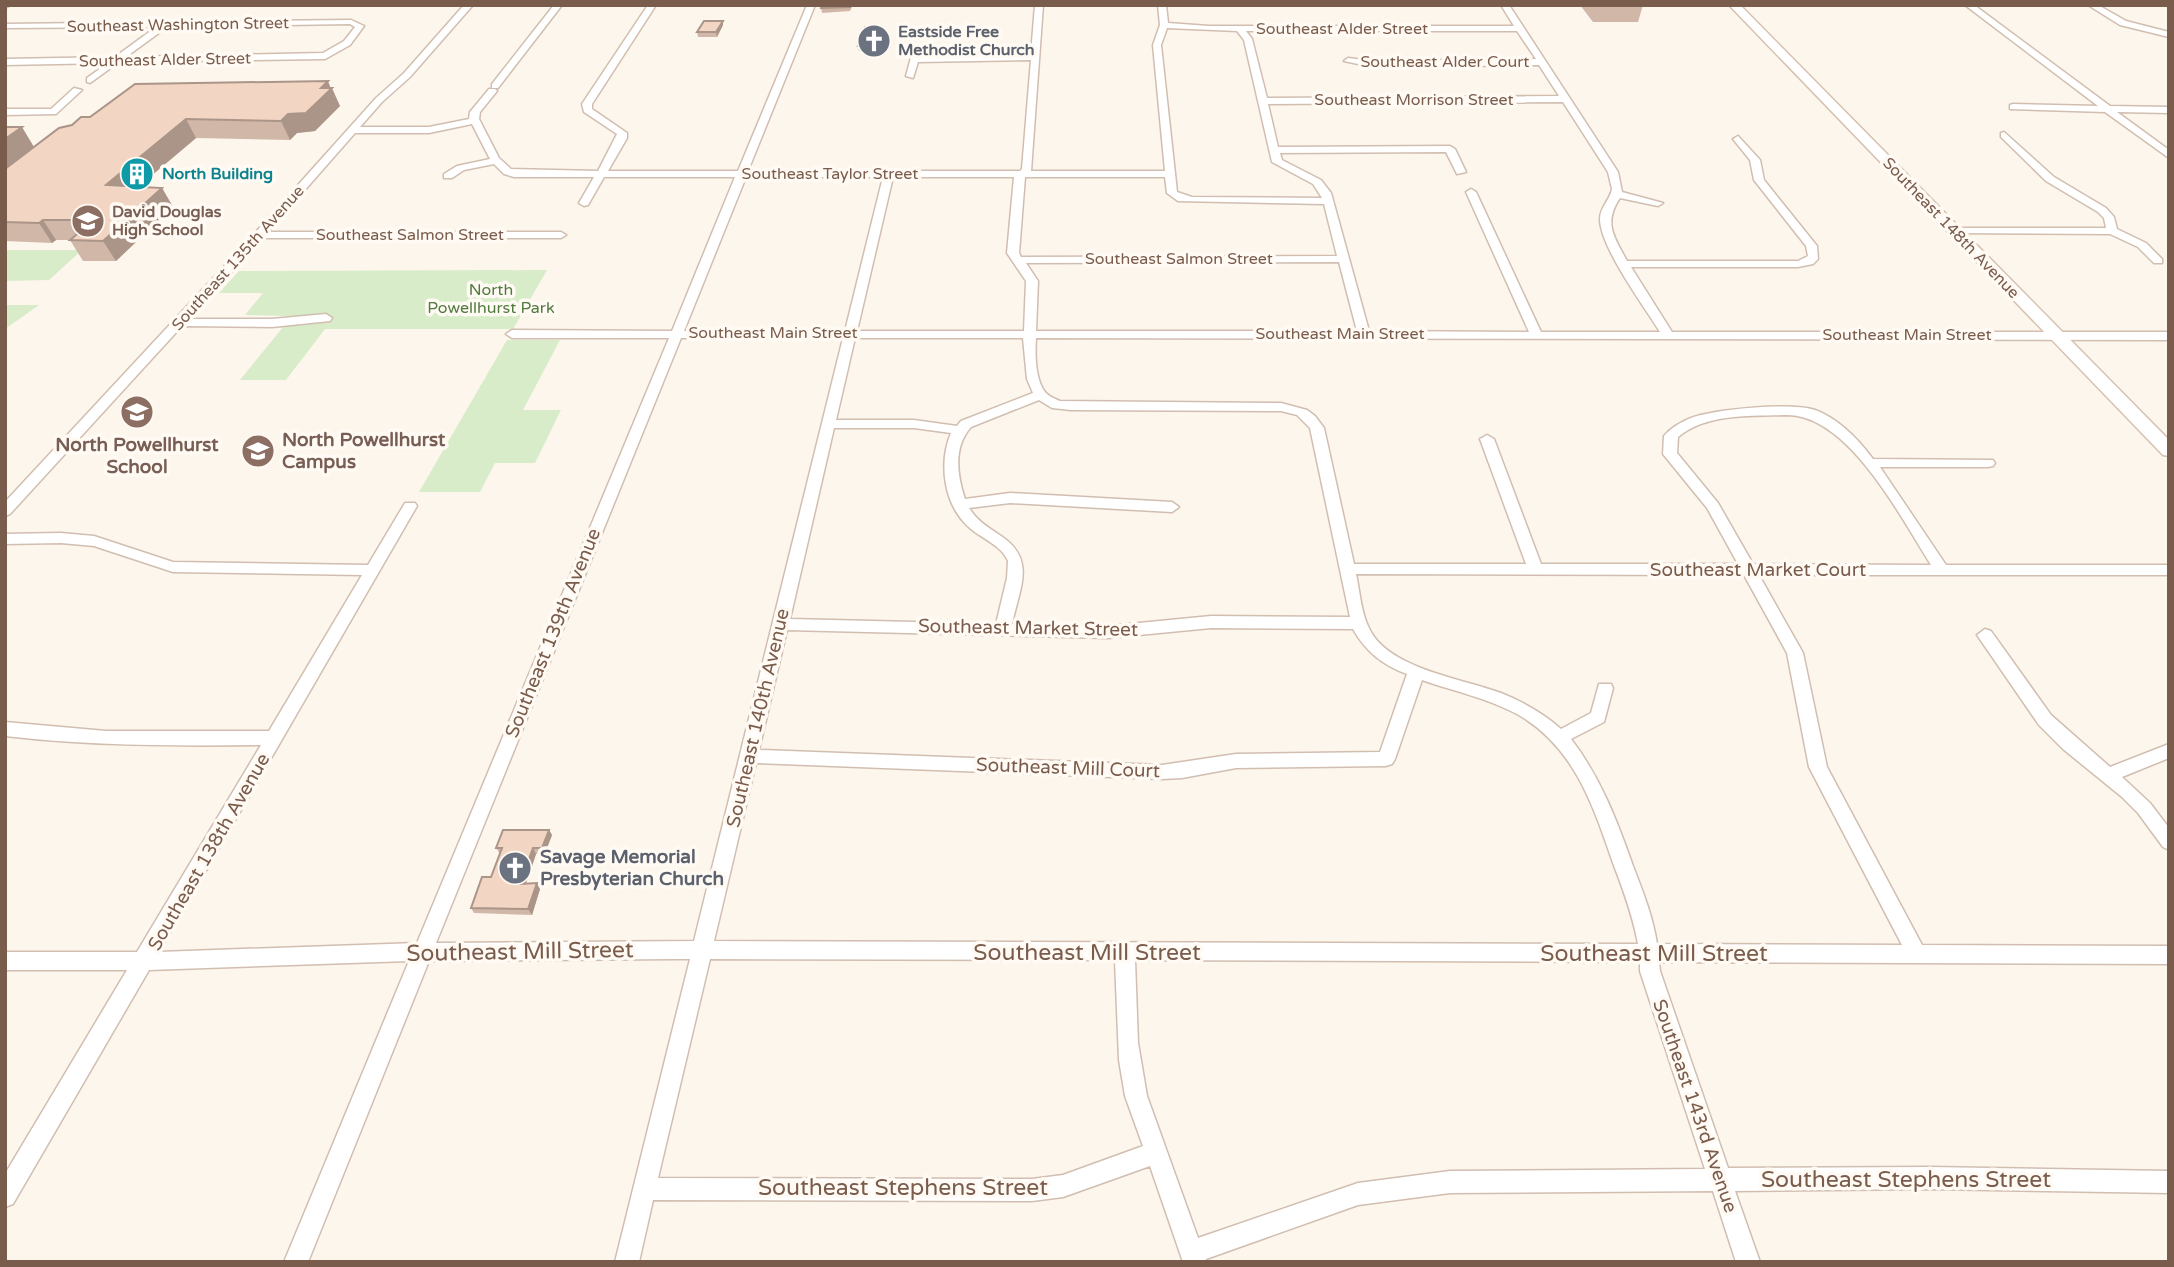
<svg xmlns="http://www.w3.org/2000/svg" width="2174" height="1267" viewBox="0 0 2174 1267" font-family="'Varela Round',sans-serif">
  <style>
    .green { fill: #d8ecc9 }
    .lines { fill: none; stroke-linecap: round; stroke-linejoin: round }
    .minor-casing { stroke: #d1beb0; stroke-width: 3 }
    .secondary-casing { stroke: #d6c0b0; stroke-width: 3 }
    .minor { fill: #fff; fill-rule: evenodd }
    .secondary { fill: #fff; fill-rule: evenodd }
    .wall { fill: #d1b7a8 }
    .shaded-wall { fill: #aa9588 }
    .building { fill: #f3d5c3; stroke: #aa9588; stroke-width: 2 }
    .labels { text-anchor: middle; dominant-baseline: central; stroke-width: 7; stroke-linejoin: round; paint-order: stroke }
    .far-street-label { font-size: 16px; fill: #7a5c4d; stroke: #fffaf3 }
    .far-worship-label { font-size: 16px; font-weight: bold; fill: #5b616d; stroke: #fffaf3; text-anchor: start }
    .far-culture-label { font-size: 16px; font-weight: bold; fill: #0d838f; stroke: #fffaf3; text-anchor: start }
    .far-education-label { font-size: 16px; font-weight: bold; fill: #785e54; stroke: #fffaf3; text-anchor: start }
    .far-park-label { font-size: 16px; fill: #537a41; stroke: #fffaf3 }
    .education-label { font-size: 19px; font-weight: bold; fill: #785e54; stroke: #fffaf3; text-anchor: start }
    .street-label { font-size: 19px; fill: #7a5c4d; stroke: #fffaf3 }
    .worship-label { font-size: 19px; font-weight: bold; fill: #5b616d; stroke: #fffaf3; text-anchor: start }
    .near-street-label { font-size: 23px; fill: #7a5c4d; stroke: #fffaf3 }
  </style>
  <rect width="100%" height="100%" fill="#fdf6ec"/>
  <!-- green -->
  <g class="green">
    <path d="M5,250H82L49,280L5,281Z"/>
    <path d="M547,270L513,329H325L286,380H240L292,316L245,315L263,293H219L239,271Z"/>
    <path d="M5,305H39L5,329Z"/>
    <path d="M507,340H560L523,410H561L535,463H495L480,492H419Z"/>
  </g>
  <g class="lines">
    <defs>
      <g id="minor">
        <path d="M5,5H11L5,8Z"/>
        <path d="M464,5H473L410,77L382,102L360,127H429L469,119L470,112L489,89H495L497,91L480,112L479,119L499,158L511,169L598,171L617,134L584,112L582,104L648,5H656L592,104V109L627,133V138L608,171H738L807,5H815L748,171H1020L1022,169L1031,60L918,62L913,78L906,76L913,50L917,47L921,50L920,56L1031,54L1035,5H1043L1031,171H1165L1153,45L1160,25L1158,5H1166L1168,23L1209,26H1514L1501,5H1509L1618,172L1622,192L1663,203L1658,206L1620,198C1603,223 1614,237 1627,261H1798L1808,256L1806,246L1754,180L1750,160L1733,139L1738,136L1760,160L1764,180L1817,246L1818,259L1813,264L1798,267H1631L1672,332H2169V340L1036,338C1035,354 1035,379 1045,392C1048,396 1055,399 1060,401L1281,403L1307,410L1315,416L1324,428L1354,564H1526L1480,439L1487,435L1494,439L1541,564H1738L1707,508L1663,454L1664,436C1671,428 1681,422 1691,418C1714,409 1793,402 1815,410C1839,419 1858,439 1873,459L1993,460L1995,463L1993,466L1988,467H1880L1946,565H2169V575H1759L1803,653L1827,767L1922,945L2169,946V964L1659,962L1660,971L1728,1168L1930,1167L2169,1171V1193L1930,1189L1735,1191L1760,1262H1736L1713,1191L1450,1193L1358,1205L1206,1259L1205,1262H1183L1150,1166L1063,1197L1032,1201L653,1200L639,1262H615L690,959H673L429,961L308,1262H284L409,961L149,970L13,1204L5,1207V1174L127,970H5V952H137L261,745C175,746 90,746 5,736V722L106,731H269L362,575L173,572L94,546L61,543L5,544V534L61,533L94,536L173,562L368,565L405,503H415L417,506L159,952L417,943L669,338H512L506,334L512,330L672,331L735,177H604L588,205L584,206L579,203L594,177H514L504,174L494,164L464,170L452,178H444V174L457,166L490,159L472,124L429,133H355L268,232H561L566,235L561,238H262L189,319H272L326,314L332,318L330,321L272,327L182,326L10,514L5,516V502L255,233L376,98L404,73ZM1167,28L1237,31L1244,40L1272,162L1313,184L1322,198L1192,197L1177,192L1161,45ZM1246,31H1517L1536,59L1372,61L1348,58L1344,61L1372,67L1539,65L1559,96L1267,98L1252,39ZM1563,102L1608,172L1612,189C1610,200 1600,207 1600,219C1600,247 1644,306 1660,332H1541L1476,192L1471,189L1466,192L1529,332L1369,331L1331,193L1321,180L1282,160L1280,153L1446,152L1457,174L1466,172L1455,149L1450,146L1278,147L1268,104ZM746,177H883L845,331H684ZM893,177H1014L1007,253L1026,281L1024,331H857ZM1025,177H1165L1167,193L1178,201L1324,204L1337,256L1021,257L1019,253ZM1339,262L1357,331H1036L1038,281L1026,263ZM681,338H843L694,941L436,943ZM855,338H1023L1027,379L1033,393L961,421L957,426L914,420H836ZM1039,400L1052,408L1071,410L1281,411L1297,415L1310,428L1350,617L1211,616L1108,626L1012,624C1019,589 1037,560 1001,536C989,528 977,521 969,508L1010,503L1172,512L1179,507L1172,502L1010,493L965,499C957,475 953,447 971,427ZM1787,415C1849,415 1901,518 1931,565L1753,564L1718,503L1677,453L1678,437C1706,413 1752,416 1787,415ZM834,428H914L951,433C938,464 944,507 971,529C983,539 1002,546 1008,561L1007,578L996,624L790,619ZM1356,574L1744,575L1787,653L1809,767L1902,945L1657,944C1653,917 1643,892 1633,866C1617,821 1601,778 1571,739L1604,722L1613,688L1611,684H1599L1591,713L1561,729C1543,713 1523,702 1501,693C1463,679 1392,669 1371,632C1361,615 1360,592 1356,574ZM1211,628L1353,629C1366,652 1383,665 1407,674L1380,752L1236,754L1162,765L759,750L787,630L1108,638ZM1422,680C1453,691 1487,698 1517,714C1574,746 1593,805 1613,863C1623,889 1633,916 1638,944L714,941L756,763L1162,779L1182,778L1236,768L1386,766L1392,764L1395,759ZM710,959L1115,960L1119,1060L1125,1096L1143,1146L1063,1175L1032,1179L658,1178ZM1135,960L1640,962V971L1705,1169L1450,1171L1358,1183L1198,1238L1147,1096L1138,1043Z"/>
        <path d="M554,5H562L498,88H492V84Z"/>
        <path d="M1965,5H1974L2110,106L2169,107V113L2117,112L2169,150V158L2105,112L2010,109V105L2013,104L2098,106Z"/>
        <path d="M2088,5H2098L2126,21L2169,32V37L2120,25Z"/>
        <path d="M351,20L364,26L350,45L325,59L119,62L90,83L87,82V78L108,63L5,65V59L115,57L156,27L5,28V24ZM350,24L355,27L344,41L323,53L126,57L167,27Z"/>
        <path d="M74,88L82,90L56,114L5,115V109H51Z"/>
        <path d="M2004,132L2054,177L2106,208L2114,217L2117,229L2146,243L2162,259V263H2154L2138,247L2110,234L1950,233L1949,231L1954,228H2106L2104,218L2098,212L2046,181L2001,137V133Z"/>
        <path d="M1985,629L1991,631L2051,715L2110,767L2169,744V758L2122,777L2150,803L2169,828V850L2163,847L2138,813L2122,797L2063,749L2039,725L1977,635Z"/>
      </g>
      <path id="secondary" d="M1729,5H1740L2169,440V456L2163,455Z"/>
    </defs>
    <!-- minor casing -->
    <use href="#minor" class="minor-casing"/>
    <!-- secondary casing -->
    <use href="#secondary" class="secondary-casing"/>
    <!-- minor -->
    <use href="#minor" class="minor"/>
    <!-- secondary -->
    <use href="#secondary" class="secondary"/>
  </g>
  <!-- wall -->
  <g class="wall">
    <path d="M822,5H853L850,11L822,13L821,8Z"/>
    <path d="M1580,5H1643L1638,22H1593Z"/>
    <path d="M723,21V25L717,37H698L697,32Z"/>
    <path d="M882,32L876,51H859L858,46Z"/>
    <path d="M330,88L340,106L315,131L297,133L290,140L196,138L139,186L162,188L173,207L116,261H83L70,240H71H56L52,243L5,241V169L72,125L90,117Z"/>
    <path d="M549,830L552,835L545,853L536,854L526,884L540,889L532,915L474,913L471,908L491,877L500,854L496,848Z"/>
  </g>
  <!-- shaded-wall -->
  <g class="shaded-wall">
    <path d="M723,21V25L717,37L716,32Z"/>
    <path d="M881,27L882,32L876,51L875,46Z"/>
    <path d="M328,81L331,89L332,88L340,106L315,131L297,133L290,140L281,121Z"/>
    <path d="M186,119L196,138L118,204L106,185Z"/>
    <path d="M22,127L34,147L8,167L5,163V139Z"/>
    <path d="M162,188L173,207L116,261L103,241Z"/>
    <path d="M43,220L56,240L52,243L39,223Z"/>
    <path d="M549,830L552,835L545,853L542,848Z"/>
    <path d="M533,848L536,854L524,889L520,884Z"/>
    <path d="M537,883L540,889L532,915L528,909Z"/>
  </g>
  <!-- building -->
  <g class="building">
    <path d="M822,5H850V7L821,8Z"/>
    <path d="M704,21H723L716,32H697Z"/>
    <path d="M865,27H881L875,46H858Z"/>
    <path d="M328,81L321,88H332L306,113L288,114L281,121L186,119L106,185L162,188L103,241L70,240L94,220H43L39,223L5,222V169L59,128L72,125L81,117H90L135,84Z"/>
    <path d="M5,127H22L5,139Z"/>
    <path d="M503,830H549L542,848H533L520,884L537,883L528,909L471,908L482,877H491L502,848H496Z"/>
  </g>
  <!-- icons -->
  <defs>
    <symbol id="church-disc" viewBox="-11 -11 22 22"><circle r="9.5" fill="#6b7280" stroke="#fffaf3"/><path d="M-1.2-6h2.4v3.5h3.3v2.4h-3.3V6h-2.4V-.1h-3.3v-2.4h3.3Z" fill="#fff"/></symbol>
    <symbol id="building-disc" viewBox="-11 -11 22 22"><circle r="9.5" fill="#0f9aa8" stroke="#fffaf3"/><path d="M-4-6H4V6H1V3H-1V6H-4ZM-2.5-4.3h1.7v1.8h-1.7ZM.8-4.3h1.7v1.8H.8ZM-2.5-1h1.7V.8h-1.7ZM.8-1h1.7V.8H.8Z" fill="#fff"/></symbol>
    <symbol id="school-disc" viewBox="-11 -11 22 22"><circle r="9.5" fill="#8d6e63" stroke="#fffaf3"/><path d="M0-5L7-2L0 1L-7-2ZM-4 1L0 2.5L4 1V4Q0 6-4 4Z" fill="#fff"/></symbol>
  </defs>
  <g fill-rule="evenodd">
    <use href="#church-disc" x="855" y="22" width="38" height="38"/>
    <use href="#building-disc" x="118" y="155" width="38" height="38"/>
    <use href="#school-disc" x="69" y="202" width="38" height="38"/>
    <use href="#school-disc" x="118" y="393" width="38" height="38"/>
    <use href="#school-disc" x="239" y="432" width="38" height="38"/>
    <use href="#church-disc" x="496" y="849" width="38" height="38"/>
  </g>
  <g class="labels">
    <!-- far-street labels -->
    <g class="far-street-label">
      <text transform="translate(178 25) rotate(-1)">Southeast Washington Street</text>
      <text x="1342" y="29">Southeast Alder Street</text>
      <text transform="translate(165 60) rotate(-1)">Southeast Alder Street</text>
      <text x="1445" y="62">Southeast Alder Court</text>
      <text x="1414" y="100">Southeast Morrison Street</text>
      <text x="830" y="174">Southeast Taylor Street</text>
      <text transform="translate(1951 228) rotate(46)">Southeast 148th Avenue</text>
      <text x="410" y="235">Southeast Salmon Street</text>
      <text transform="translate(238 258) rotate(-48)">Southeast 135th Avenue</text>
      <text x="1179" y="259">Southeast Salmon Street</text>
      <text x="773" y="333">Southeast Main Street</text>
      <text x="1340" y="334">Southeast Main Street</text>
      <text x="1907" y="335">Southeast Main Street</text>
    </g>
    <!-- far-worship labels -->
    <g class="far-worship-label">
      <text x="898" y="32">Eastside Free<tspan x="898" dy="18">Methodist Church</tspan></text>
    </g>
    <!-- far-culture labels -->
    <g class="far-culture-label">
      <text x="162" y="174">North Building</text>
    </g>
    <!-- far-education labels -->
    <g class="far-education-label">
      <text x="112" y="212">David Douglas<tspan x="112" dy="18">High School</tspan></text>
    </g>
    <!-- far-park labels -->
    <g class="far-park-label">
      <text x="491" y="290">North<tspan x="491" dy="18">Powellhurst Park</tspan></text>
    </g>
    <!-- education labels -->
    <g class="education-label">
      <text x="282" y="440">North Powellhurst<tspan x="282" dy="22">Campus</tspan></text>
      <text x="137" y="445" text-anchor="middle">North Powellhurst<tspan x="137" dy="22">School</tspan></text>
    </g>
    <!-- street labels -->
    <g class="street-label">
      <text x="1758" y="570">Southeast Market Court</text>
      <text transform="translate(1028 628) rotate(1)">Southeast Market Street</text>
      <text transform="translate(553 633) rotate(-68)">Southeast 139th Avenue</text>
      <text transform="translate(758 718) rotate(-77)">Southeast 140th Avenue</text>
      <text transform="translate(1068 768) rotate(2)">Southeast Mill Court</text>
      <text transform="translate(209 852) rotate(-60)">Southeast 138th Avenue</text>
      <text transform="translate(1695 1106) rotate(71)">Southeast 143rd Avenue</text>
    </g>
    <!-- worship labels -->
    <g class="worship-label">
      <text x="540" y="857">Savage Memorial<tspan x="540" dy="22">Presbyterian Church</tspan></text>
    </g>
    <!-- near-street labels -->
    <g class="near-street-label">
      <text transform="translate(520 952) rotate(-1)">Southeast Mill Street</text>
      <text x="1087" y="953">Southeast Mill Street</text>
      <text x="1654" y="954">Southeast Mill Street</text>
      <text x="1906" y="1180">Southeast Stephens Street</text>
      <text x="903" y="1188">Southeast Stephens Street</text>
    </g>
  </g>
  <!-- border -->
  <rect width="2174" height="1267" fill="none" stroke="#7a5c4d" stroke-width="14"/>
</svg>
